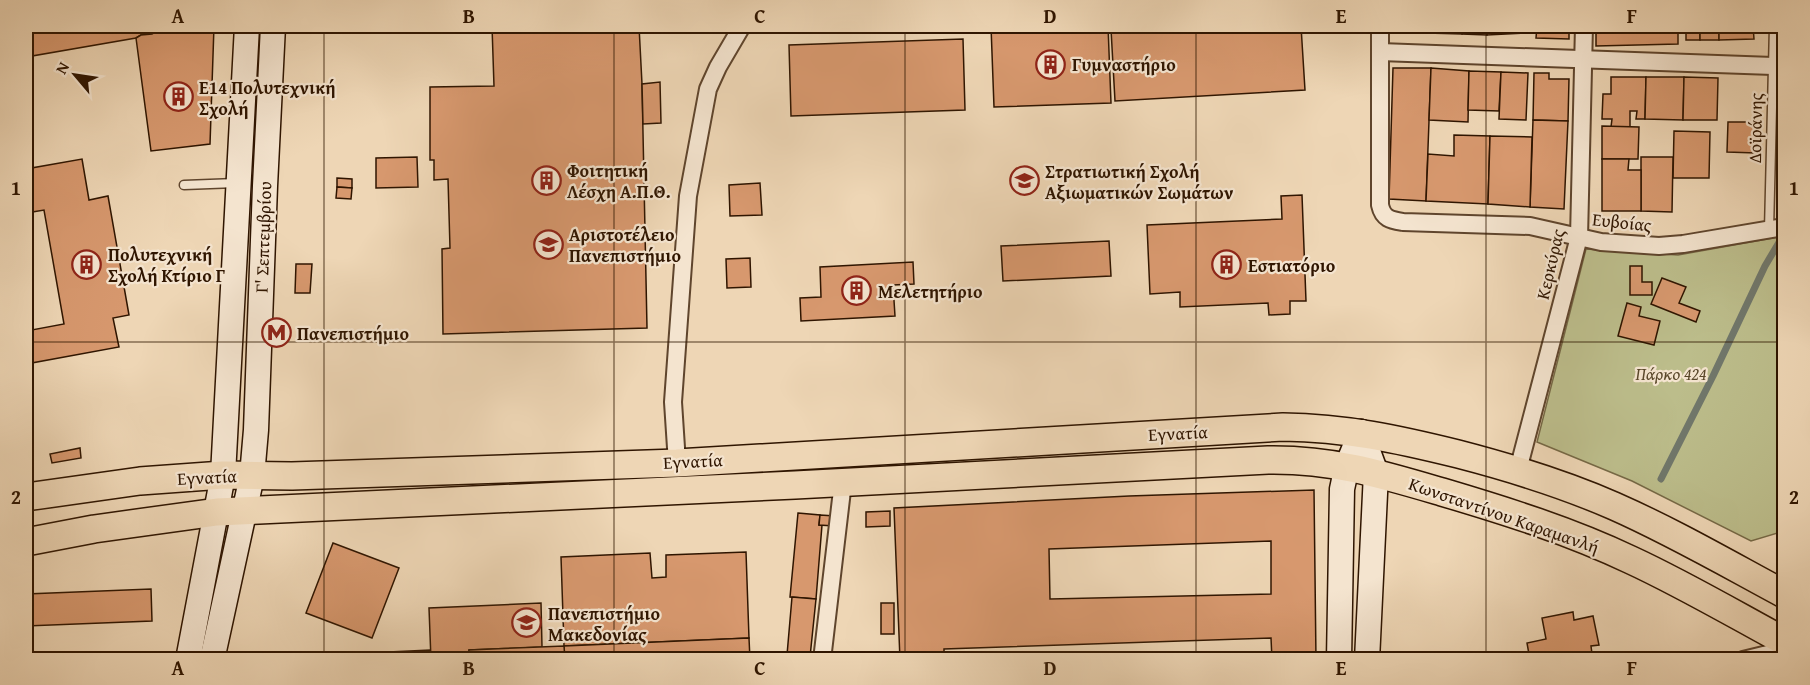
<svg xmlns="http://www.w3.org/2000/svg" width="1810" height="685" viewBox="0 0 1810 685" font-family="'Gentium Book Plus',serif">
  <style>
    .green { fill: #bcbd8b; stroke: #766946; stroke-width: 1.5 }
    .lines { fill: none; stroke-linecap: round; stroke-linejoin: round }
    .stream { stroke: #70776b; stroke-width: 7 }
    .building { fill: #d7986e; stroke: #2f1500; stroke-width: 1.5; fill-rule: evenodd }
    .lane-casing { stroke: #5f452d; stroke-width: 11 }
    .street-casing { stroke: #5f452d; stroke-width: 20 }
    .secondary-casing { stroke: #2f1500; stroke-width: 27 }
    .primary-casing { stroke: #2f1500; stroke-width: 30 }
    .lane { stroke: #f4e4cf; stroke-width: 8 }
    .street { stroke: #f4e4cf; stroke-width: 16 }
    .secondary { stroke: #f4e4cf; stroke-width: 24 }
    .primary { stroke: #eed6b5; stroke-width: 27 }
    .grid { fill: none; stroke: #2f1500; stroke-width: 1.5; stroke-opacity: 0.55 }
    .labels { text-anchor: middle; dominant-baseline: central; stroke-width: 4.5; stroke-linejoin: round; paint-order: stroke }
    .poi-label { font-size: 18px; font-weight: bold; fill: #2f1500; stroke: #f4e4cf; text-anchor: start }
    .street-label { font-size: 18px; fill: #2f1500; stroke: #f4e4cf }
    .park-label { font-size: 18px; font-style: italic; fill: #59472a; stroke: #f4e4cf }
    .neatline { fill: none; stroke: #2f1500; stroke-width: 2 }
    .grid-label { font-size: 20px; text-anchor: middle; font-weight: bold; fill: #2f1500 }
  </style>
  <rect width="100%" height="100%" fill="#eed6b5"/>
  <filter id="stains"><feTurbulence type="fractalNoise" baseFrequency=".00333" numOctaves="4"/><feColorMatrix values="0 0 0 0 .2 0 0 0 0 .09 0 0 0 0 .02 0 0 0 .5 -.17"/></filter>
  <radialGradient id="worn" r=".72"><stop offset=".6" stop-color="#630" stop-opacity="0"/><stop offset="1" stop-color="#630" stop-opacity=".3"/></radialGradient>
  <!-- green -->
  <path class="green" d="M1784,236V531L1751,541L1632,481L1537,442L1586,249L1678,255Z"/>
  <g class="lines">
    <!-- stream -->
    <path class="stream" d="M1661,479L1713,376L1765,266L1784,234"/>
  </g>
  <!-- building -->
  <g class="building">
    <path d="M26,26H161L152,34L141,35L136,38L26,57Z"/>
    <path d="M165,26H214L210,144L151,151L136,38L141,35L152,34Z"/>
    <path d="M492,26H639L642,84L647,328L443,334L442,249L450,248L448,179L434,180V160H430V87L494,86Z"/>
    <path d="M991,26H1108L1111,103L994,107Z"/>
    <path d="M1177,26H1301L1305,90L1115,101L1111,29Z"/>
    <path d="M1390,26H1462V34L1390,32Z"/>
    <path d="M1462,26H1488L1487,35L1462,34Z"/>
    <path d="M1488,26H1526V33L1487,35Z"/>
    <path d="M1537,26H1569V39L1536,38Z"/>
    <path d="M1596,26H1678V44L1596,46Z"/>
    <rect x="1686" y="26" width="14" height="14"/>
    <rect x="1700" y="26" width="19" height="14"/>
    <path d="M1719,26H1753L1754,39L1719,40Z"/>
    <path d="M963,39L965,110L791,116L789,45Z"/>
    <path d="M1393,68H1431L1426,201L1389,199Z"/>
    <path d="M1431,68L1469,71L1468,122L1429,120Z"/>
    <path d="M1469,71L1501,72L1499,111L1468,110Z"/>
    <path d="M1501,72L1528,73L1526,120L1499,119Z"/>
    <path d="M1534,73H1549V79H1569L1568,121L1533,120Z"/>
    <path d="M1611,77H1646L1645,119H1636L1637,111H1630V127H1611L1612,119H1602L1603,94H1611Z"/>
    <path d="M1646,77H1684L1683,120L1645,119Z"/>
    <path d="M1684,77L1718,78L1717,120H1683Z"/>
    <path d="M660,82L661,123L643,124L642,84Z"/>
    <path d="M1533,120L1568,121L1564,209L1530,207Z"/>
    <path d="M1728,122H1757L1756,153L1727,152Z"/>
    <path d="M1602,126L1639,127L1638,159H1602Z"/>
    <path d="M1674,131L1710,132L1709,178H1673Z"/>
    <path d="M1454,135L1490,136L1488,204L1426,201L1428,154L1454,156Z"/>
    <path d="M1490,136L1532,137L1530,207L1488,204Z"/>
    <path d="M417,157L418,187L376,188V158Z"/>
    <path d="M1641,157H1673L1672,212L1641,211Z"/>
    <path d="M82,159L89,200L108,196L129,315L113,318L119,347L26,364V331L64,324L44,210L26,213V169Z"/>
    <path d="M1602,159H1629L1628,170H1641V211H1602Z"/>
    <path d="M337,178L352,179V188L337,187Z"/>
    <path d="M760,183L762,215L730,216L729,185Z"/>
    <path d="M337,187L352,188L351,199L336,198Z"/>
    <path d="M1302,195L1306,301H1290V314L1269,315L1268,303L1180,307V292L1150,294L1147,225L1282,219L1281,196Z"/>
    <path d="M1109,241L1111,276L1003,281L1001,246Z"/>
    <path d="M750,258L751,287L727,288L726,259Z"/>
    <path d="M913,262L914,284L893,285L895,316L801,321L800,298L821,297L820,267Z"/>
    <path d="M296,264H312L310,293H295Z"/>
    <path d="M1630,266H1642V282H1652V295H1630Z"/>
    <path d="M1662,278L1686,287L1679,303L1700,311L1696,322L1651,304Z"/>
    <path d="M1627,303L1641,307L1639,316L1660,321L1654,345L1618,336Z"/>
    <path d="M80,448L81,458L52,463L50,454Z"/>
    <path d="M1314,490L1316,660H1272L1271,638L944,649V660H900L894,508L1129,496ZM1271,541V594L1050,599L1049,549Z"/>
    <path d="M890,511V526L866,527V512Z"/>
    <path d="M798,513L820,515L819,525H822L816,599L790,597Z"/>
    <path d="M820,515L835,516L834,526L819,525Z"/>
    <path d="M333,543L399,568L372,638L306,613Z"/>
    <path d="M746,552L749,638L564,646L561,557L650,553L652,578L666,577V555Z"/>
    <path d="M151,589L152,621L26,626V594Z"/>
    <path d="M792,597L816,599L810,657L787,655Z"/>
    <path d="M541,603L542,647L469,650V660H431L429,608Z"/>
    <rect x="881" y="603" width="13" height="31"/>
    <path d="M1573,612L1574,620L1593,616L1599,645L1591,646L1592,654L1586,655L1587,660H1530L1527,643L1546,639L1542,618Z"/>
    <path d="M749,638L750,660H565L564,646Z"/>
    <path d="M564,646L565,660H469V650Z"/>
    <path d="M430,650L431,660H369L368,653Z"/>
    <path d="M790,655L810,657L811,660H790Z"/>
  </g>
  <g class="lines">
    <defs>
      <g id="lane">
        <path d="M184,185L236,183"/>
        <path d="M1769,230L1774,26"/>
      </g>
      <g id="street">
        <path d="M1380,26V205C1383,219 1391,220 1403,222L1530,226L1601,242L1659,246L1683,244L1784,227"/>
        <path d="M1380,52L1773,66"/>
        <path d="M677,463L673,402L688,196L708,89L718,67L742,26"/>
        <path d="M1518,470L1579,237L1584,26"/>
        <path d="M822,660L843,482"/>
        <path d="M1743,660L1784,650"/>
      </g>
      <g id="secondary">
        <path d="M1361,432L1376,473L1367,660"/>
        <path d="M188,660L223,475L247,26"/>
        <path d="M212,660L252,476L256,430L265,186L273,26"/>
        <path d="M1339,660L1342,489L1347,466L1361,432"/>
      </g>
      <g id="primary">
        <path d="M26,497L140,481L223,475L292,476L677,463L1283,427C1347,428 1397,439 1458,454C1512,468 1564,484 1614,506C1673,532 1728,564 1784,594"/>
        <path d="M26,542L94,529L217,512L795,485L1268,460C1332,459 1381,474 1442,492C1506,511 1570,531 1631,560C1683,584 1734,614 1784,641"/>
      </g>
    </defs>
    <!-- lane casing -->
    <use href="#lane" class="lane-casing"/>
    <!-- street casing -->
    <use href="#street" class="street-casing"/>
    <!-- secondary casing -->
    <use href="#secondary" class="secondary-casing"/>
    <!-- primary casing -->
    <use href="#primary" class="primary-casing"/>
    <!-- lane -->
    <use href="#lane" class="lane"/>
    <!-- street -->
    <use href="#street" class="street"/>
    <!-- secondary -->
    <use href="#secondary" class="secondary"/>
    <!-- primary -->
    <use href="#primary" class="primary"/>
  </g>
  <!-- grid -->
  <path class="grid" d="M324,26V660M614,26V660M905,26V660M1196,26V660M1486,26V660M26,342H1784"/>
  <!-- icons -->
  <defs>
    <symbol id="building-ring" viewBox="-11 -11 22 22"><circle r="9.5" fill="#f4e4cf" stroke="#8f2418" stroke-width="1.5"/><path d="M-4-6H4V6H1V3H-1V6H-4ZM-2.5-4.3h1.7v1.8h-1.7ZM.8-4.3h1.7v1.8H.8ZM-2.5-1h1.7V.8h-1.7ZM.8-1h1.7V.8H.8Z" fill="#8f2418"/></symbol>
    <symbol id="university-ring" viewBox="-11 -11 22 22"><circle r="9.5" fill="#f4e4cf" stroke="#8f2418" stroke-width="1.5"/><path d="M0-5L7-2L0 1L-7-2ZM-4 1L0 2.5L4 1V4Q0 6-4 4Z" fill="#8f2418"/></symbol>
    <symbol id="metro-ring" viewBox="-11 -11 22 22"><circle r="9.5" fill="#f4e4cf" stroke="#8f2418" stroke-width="1.5"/><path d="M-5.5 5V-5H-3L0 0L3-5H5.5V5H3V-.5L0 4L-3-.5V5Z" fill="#8f2418"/></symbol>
  </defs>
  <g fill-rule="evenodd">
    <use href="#building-ring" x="1034" y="48" width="33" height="33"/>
    <use href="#building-ring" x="162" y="80" width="33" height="33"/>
    <use href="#building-ring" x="530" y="164" width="33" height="33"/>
    <use href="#university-ring" x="1008" y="164" width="33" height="33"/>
    <use href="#university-ring" x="532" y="228" width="33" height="33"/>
    <use href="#building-ring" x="70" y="248" width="33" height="33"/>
    <use href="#building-ring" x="1210" y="248" width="33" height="33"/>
    <use href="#building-ring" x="840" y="274" width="33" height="33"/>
    <use href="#metro-ring" x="260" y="316" width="33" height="33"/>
    <use href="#university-ring" x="510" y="606" width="33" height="33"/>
  </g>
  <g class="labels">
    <!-- poi labels -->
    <g class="poi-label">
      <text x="1072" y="64">Γυμναστήριο</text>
      <text x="199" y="87">E14 Πολυτεχνική<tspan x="199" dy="21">Σχολή</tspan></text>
      <text x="567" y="170">Φοιτητική<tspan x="567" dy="21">Λέσχη Α.Π.Θ.</tspan></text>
      <text x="1045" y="171">Στρατιωτική Σχολή<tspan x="1045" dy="21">Αξιωματικών Σωμάτων</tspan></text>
      <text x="569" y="234">Αριστοτέλειο<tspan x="569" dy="21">Πανεπιστήμιο</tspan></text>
      <text x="108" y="254">Πολυτεχνική<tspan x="108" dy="21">Σχολή Κτίριο Γ</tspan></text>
      <text x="1248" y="265">Εστιατόριο</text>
      <text x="878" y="291">Μελετητήριο</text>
      <text x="297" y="333">Πανεπιστήμιο</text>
      <text x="548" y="613">Πανεπιστήμιο<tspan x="548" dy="21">Μακεδονίας</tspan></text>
    </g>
    <!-- street labels -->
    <g class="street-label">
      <text transform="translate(1755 128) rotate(-89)">Δοϊράνης</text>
      <text transform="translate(1622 222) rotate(6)">Ευβοίας</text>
      <text transform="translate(263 237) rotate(-88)">Γ' Σεπτεμβρίου</text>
      <text transform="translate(1550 264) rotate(-77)">Κερκύρας</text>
      <text transform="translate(1178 433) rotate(-3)">Εγνατία</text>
      <text transform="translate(693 461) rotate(-3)">Εγνατία</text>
      <text transform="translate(207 477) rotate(-3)">Εγνατία</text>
      <text transform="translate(1504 515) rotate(19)">Κωνσταντίνου Καραμανλή</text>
    </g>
    <!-- park labels -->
    <g class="park-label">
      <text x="1671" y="373">Πάρκο 424</text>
    </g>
  </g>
  <!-- margin -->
  <rect width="1810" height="685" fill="none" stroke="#eed6b5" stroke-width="66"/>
  <!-- north arrow -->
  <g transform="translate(75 75) rotate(299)" stroke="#f4e4cf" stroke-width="4.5" paint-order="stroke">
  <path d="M0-4.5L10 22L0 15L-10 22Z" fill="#2f1500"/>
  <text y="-9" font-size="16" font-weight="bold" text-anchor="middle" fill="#2f1500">N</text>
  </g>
  <rect x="33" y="33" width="1744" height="619" class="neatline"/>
  <g class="grid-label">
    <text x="178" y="23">A</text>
    <text x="469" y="23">B</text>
    <text x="760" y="23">C</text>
    <text x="1050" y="23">D</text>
    <text x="1341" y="23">E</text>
    <text x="1632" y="23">F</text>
    <text x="16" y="195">1</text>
    <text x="1794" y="195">1</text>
    <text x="16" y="504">2</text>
    <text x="1794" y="504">2</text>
    <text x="178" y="675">A</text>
    <text x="469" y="675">B</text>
    <text x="760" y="675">C</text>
    <text x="1050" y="675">D</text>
    <text x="1341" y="675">E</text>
    <text x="1632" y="675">F</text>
  </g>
  <rect width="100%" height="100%" filter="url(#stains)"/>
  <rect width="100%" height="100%" fill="url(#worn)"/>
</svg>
